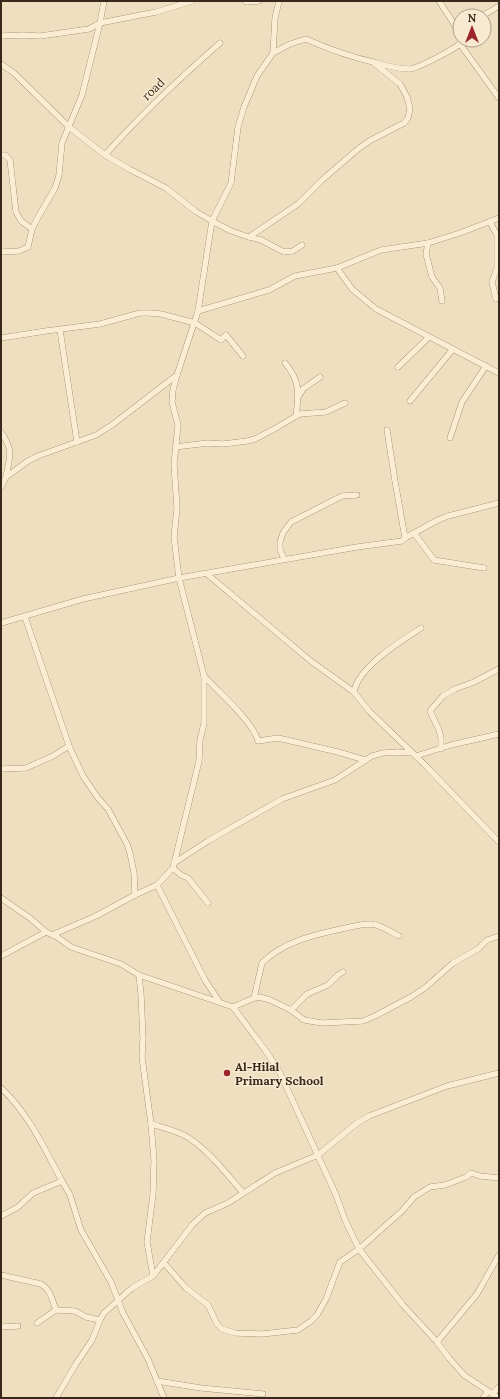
<svg xmlns="http://www.w3.org/2000/svg" width="500" height="1399" viewBox="0 0 500 1399" font-family="Lora,serif">
  <style>
    .lines { fill: none; stroke-linecap: round; stroke-linejoin: round }
    .minor-casing { stroke: #897057; stroke-width: 6 }
    .minor { stroke: #faedd3; stroke-width: 5.5 }
    .poi-dot { fill: #9a252b; stroke: #f7ead0; stroke-width: 1.5 }
    .labels { text-anchor: middle; dominant-baseline: central; stroke-width: 3; stroke-linejoin: round; paint-order: stroke }
    .street-label { font-size: 12px; fill: #38291c; stroke: #f7ead0 }
    .poi-label { font-size: 12px; font-weight: bold; fill: #38291c; stroke: #f7ead0; text-anchor: start }
  </style>
  <rect width="100%" height="100%" fill="#efdfc0"/>
  <g class="lines">
    <defs>
      <g id="minor">
        <path d="M245,1L247,2L259,1"/>
        <path d="M439,1L460,33"/>
        <path d="M482,16L499,6"/>
        <path d="M1,36L22,35L40,36L89,29L100,23L156,12L192,1"/>
        <path d="M460,44L499,98"/>
        <path d="M273,53L290,44L306,39C330,50 351,57 377,63C387,66 399,69 410,69C419,68 452,50 460,44V33"/>
        <path d="M1,64L14,73L69,127L105,155L129,169L166,188L195,211L212,221L231,231L249,237L298,204L322,180L358,149L371,140L404,123L408,118L410,109L407,97L400,84L374,63"/>
        <path d="M1,155H5L10,160L16,212L21,221L32,229"/>
        <path d="M105,155C141,114 180,78 220,43"/>
        <path d="M490,222L497,235V268L492,282L496,299"/>
        <path d="M249,237L261,240L284,252L293,251L302,245"/>
        <path d="M428,243L426,254L432,277L440,288L442,301"/>
        <path d="M1,252L19,251L28,247L32,229L37,219L55,188L59,175L62,143L82,95L100,23L104,1"/>
        <path d="M337,268L352,289L376,309L499,373"/>
        <path d="M198,311L269,290L295,276L337,268L381,250L428,243L460,233L499,218"/>
        <path d="M60,330L77,442"/>
        <path d="M1,338L46,331L100,324L140,313H149L161,314L195,323L221,340L226,335L243,356"/>
        <path d="M285,363C300,380 299,394 296,416"/>
        <path d="M398,367L429,337"/>
        <path d="M299,396L303,389L320,377"/>
        <path d="M410,401L453,349"/>
        <path d="M1,432C14,452 10,454 6,477"/>
        <path d="M450,438L462,402L486,366"/>
        <path d="M175,447L208,443L223,444L247,441L255,439L276,428L296,416L300,414L326,412L345,403"/>
        <path d="M1,487L6,477L28,461L38,456L96,435L112,425L177,375L198,311L212,221L231,183L238,127L244,107L257,76L273,53L275,18L279,1"/>
        <path d="M414,533L434,560L484,568"/>
        <path d="M405,538L436,521L448,516L499,503"/>
        <path d="M284,559L280,549V542L283,533L291,522L342,496L357,495"/>
        <path d="M207,574L312,662L354,692L369,711L424,764L499,842"/>
        <path d="M25,617L69,746L83,776L98,798L108,809L127,844L130,853L134,873L135,895"/>
        <path d="M1,623L83,599L179,578L357,547L402,541L405,538L395,481L387,430"/>
        <path d="M204,676C219,693 253,721 258,741L278,738L338,752L365,760"/>
        <path d="M354,692C358,667 401,641 421,628"/>
        <path d="M441,749V738L439,730L430,711L443,696L455,689L474,682L499,669"/>
        <path d="M416,756L451,745L499,734"/>
        <path d="M1,769L26,768L53,756L69,746"/>
        <path d="M174,863L208,841L282,799L335,780L372,756L383,753L397,752L413,753"/>
        <path d="M173,868L181,875L188,878L208,903"/>
        <path d="M157,885L205,980L219,1001"/>
        <path d="M1,898L30,918L46,932L57,937L71,947L121,964L139,975L233,1007L268,1054L280,1073L336,1195L345,1220L359,1249L403,1305L437,1342L449,1358L464,1375L488,1391L499,1398"/>
        <path d="M52,935L96,916L135,895L157,885L173,868L199,761L200,740L204,723V676L179,578L174,537L177,508L174,464L178,425L172,402L173,390L177,375"/>
        <path d="M1,956L46,932"/>
        <path d="M139,975L141,994L143,1039L142,1057L151,1124L154,1160L153,1194L147,1242L153,1276"/>
        <path d="M254,998L259,997L270,1000L291,1010L304,1020L322,1023L363,1021L375,1016L411,997L426,987L453,963L478,949L487,940L499,936"/>
        <path d="M233,1007L254,998L262,963C283,942 313,935 341,929C350,927 361,924 371,924C381,925 391,932 399,936"/>
        <path d="M291,1010L307,994L328,985L338,975L343,972"/>
        <path d="M1,1088C29,1114 44,1148 62,1181L70,1195L81,1230L111,1282L123,1313L148,1359L164,1398"/>
        <path d="M151,1124C164,1128 178,1131 189,1138C210,1152 227,1174 243,1193"/>
        <path d="M1,1216L18,1207L33,1193L62,1181"/>
        <path d="M164,1263L186,1288L208,1305L217,1324L222,1329L235,1333L262,1334L298,1330L311,1321L317,1315L326,1299L340,1262L359,1249L402,1211L414,1197L430,1187L445,1185L466,1177L471,1173L480,1176L499,1178"/>
        <path d="M1,1275L41,1284C51,1290 52,1300 56,1310L75,1311L86,1317L100,1320"/>
        <path d="M37,1323L56,1310"/>
        <path d="M1,1327L18,1326"/>
        <path d="M437,1342L477,1294L499,1255"/>
        <path d="M157,1381L201,1388L263,1394"/>
        <path d="M492,1394L499,1387"/>
        <path d="M56,1398L76,1364L92,1340L100,1320L104,1313L132,1288L153,1276L193,1224L205,1213L228,1203L275,1173L318,1155L357,1123L369,1116L447,1086L499,1073"/>
        <path d="M483,1398L488,1391"/>
      </g>
    </defs>
    <!-- minor casing -->
    <use href="#minor" class="minor-casing"/>
    <!-- minor -->
    <use href="#minor" class="minor"/>
  </g>
  <!-- markers -->
  <circle class="poi-dot" cx="227" cy="1073" r="4"/>
  <g class="labels">
    <!-- street labels -->
    <g class="street-label">
      <text transform="translate(153 89) rotate(-44)">road</text>
    </g>
    <!-- poi labels -->
    <g class="poi-label">
      <text x="235" y="1066">Al-Hilal<tspan x="235" dy="14">Primary School</tspan></text>
    </g>
  </g>
  <!-- border -->
  <rect width="500" height="1399" fill="none" stroke="#38291c" stroke-width="4"/>
  <!-- north arrow -->
  <g transform="translate(472 28)"><circle r="19" fill="#f7ead0" stroke="#ab9d88"/>
  <path d="M0-3L7 15L0 10L-7 15Z" fill="#9a252b"/>
  <text y="-6" font-size="11" font-weight="bold" text-anchor="middle" fill="#38291c">N</text>
  </g>
</svg>
